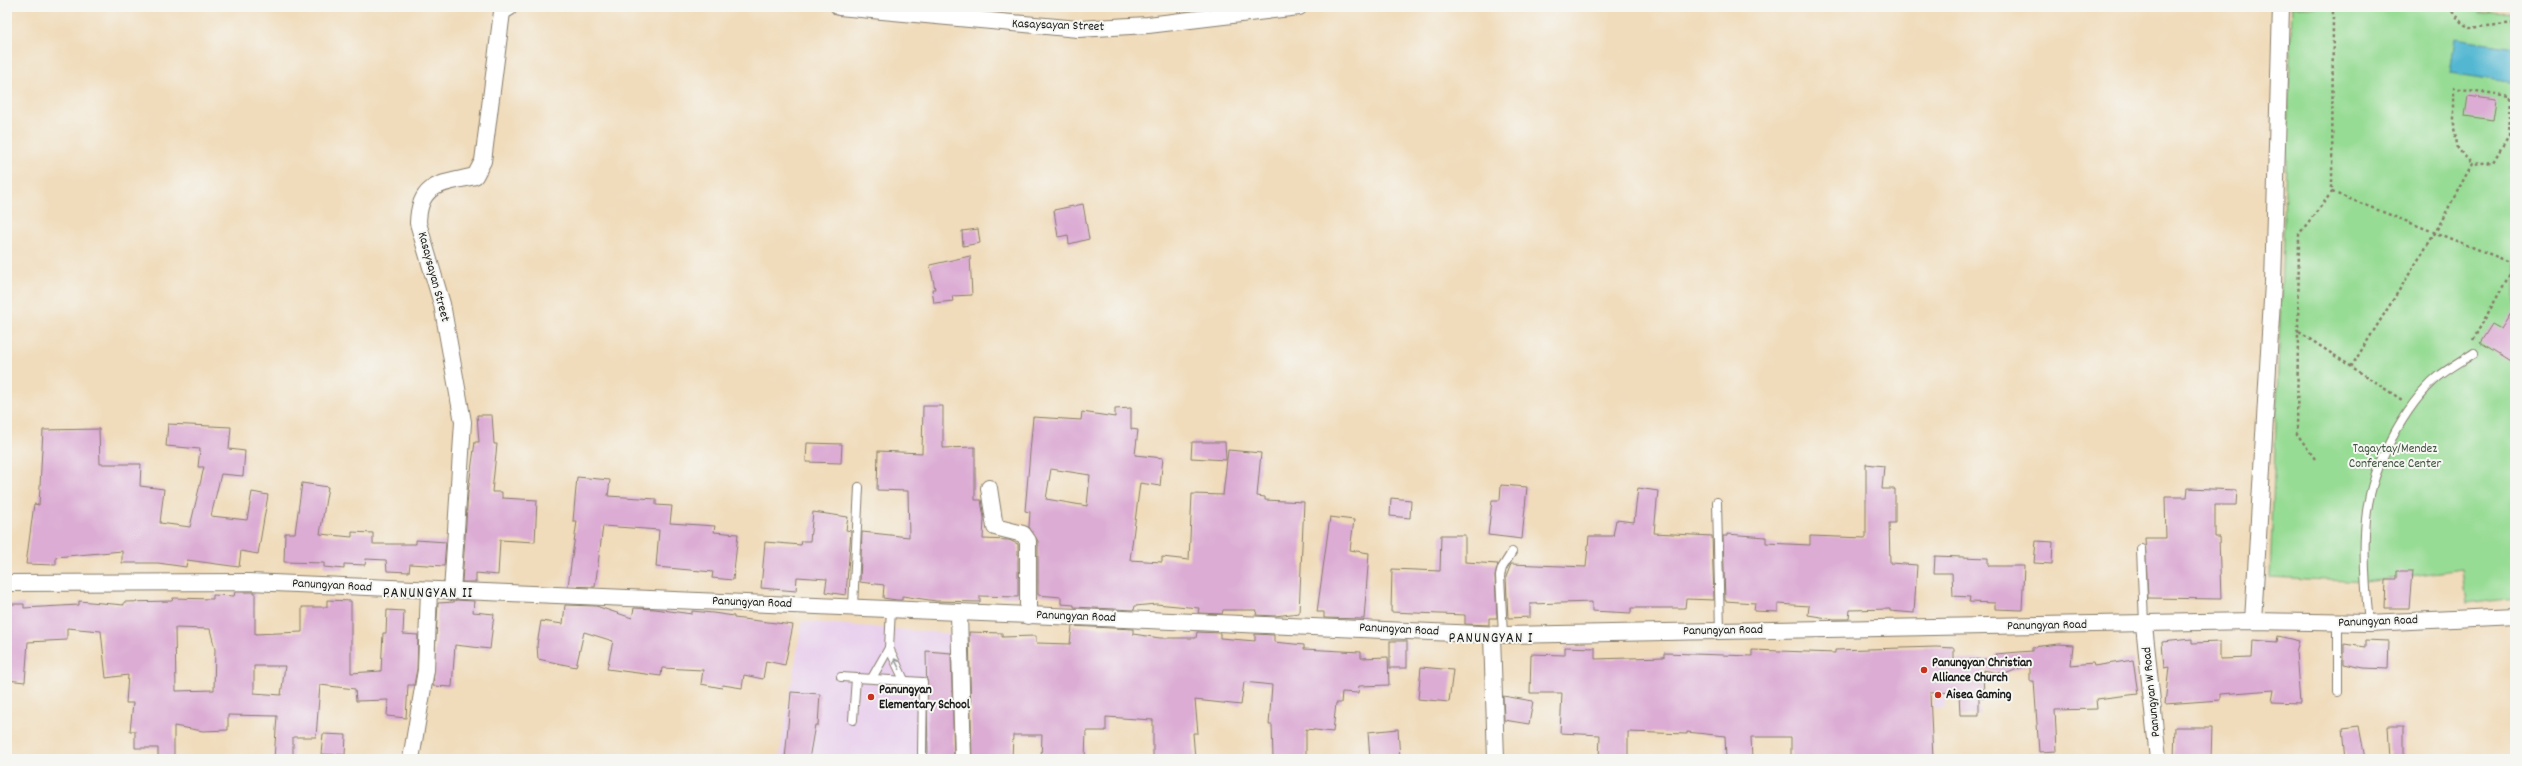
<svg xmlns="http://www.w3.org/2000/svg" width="2522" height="766" viewBox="0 0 2522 766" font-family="Dekko,sans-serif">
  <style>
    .built { fill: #e9d1ed }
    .green { fill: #97dc94; stroke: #5a7c58 }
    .water { fill: #53b7d2; stroke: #386a77 }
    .building { fill: #dcacd4; fill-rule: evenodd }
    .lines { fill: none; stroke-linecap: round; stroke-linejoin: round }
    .service-casing { stroke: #867c6b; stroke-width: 10 }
    .minor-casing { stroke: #867c6b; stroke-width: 18 }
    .path { stroke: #867c6b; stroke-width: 2.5; stroke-dasharray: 3 3; stroke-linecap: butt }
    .service { stroke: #fff; stroke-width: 8 }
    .minor { stroke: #fff; stroke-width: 16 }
    .oneway { stroke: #999 }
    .poi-dot { fill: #c8321e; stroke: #f6f6f2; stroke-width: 1.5 }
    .labels { text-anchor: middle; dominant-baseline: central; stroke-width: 4; stroke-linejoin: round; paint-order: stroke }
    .street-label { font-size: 13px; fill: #1c1c1c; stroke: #f6f6f2 }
    .park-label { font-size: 13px; fill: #415640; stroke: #f6f6f2 }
    .poi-label { font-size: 13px; font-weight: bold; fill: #1c1c1c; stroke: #f6f6f2; text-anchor: start }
    .quarter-label { font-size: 15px; letter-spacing: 1px; fill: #1c1c1c; stroke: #f6f6f2 }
  </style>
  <rect width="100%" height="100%" fill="#f6f6f2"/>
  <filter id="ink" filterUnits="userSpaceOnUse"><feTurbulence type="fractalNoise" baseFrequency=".025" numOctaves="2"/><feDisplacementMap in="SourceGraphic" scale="8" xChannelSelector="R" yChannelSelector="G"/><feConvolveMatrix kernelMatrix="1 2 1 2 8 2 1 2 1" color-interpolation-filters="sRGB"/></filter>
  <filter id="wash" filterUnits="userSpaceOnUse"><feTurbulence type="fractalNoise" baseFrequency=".012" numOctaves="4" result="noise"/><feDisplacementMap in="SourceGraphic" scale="16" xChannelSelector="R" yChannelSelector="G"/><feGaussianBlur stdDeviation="0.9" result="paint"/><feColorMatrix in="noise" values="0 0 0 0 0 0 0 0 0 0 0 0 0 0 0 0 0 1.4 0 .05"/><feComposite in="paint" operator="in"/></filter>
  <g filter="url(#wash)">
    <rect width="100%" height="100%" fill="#f0dbba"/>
    <!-- built -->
    <g class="built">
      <path d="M802,621L955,634L952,759H779Z"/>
      <path d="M1934,657L1945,658V709H1934Z"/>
    </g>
    <!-- green -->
    <path class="green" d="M2292,7H2473L2480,13L2515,12V598L2467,604L2463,569L2365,582L2270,577Z"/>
    <!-- water -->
    <path class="water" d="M2455,38L2515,47V83L2450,73Z"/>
    <g id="blocks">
      <!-- building -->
      <g class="building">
        <path d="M2468,96L2496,100L2493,120L2465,116Z"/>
        <path d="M1083,204L1089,239L1069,244L1068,235L1058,237L1054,210Z"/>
        <path d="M978,229L980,243L963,246L962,231Z"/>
        <path d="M970,256L972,295L952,296L953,301L934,303L932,289H935L930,265Z"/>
        <path d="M2515,307V365L2480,343L2492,324L2501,329Z"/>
        <path d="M923,406H943V448L975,447V500H981L984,518L983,539L1009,540L1018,544V597L980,596V602L936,601L902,596V600H897L883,598L884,585L860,582L862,532L909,537L908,491L877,490L878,451L922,453Z"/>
        <path d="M1131,408V429L1138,430L1135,455L1163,458L1160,486L1140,483L1130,560L1162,562V557L1189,560L1192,494L1223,495L1228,450L1261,453L1257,496L1265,497V500L1304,502L1299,613L1275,616L1256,615L1257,610H1223L1222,614L1198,613L1199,608L1156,604L1135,606L1134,610L1074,607V605L1061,604V597L1038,595V541L1029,527L1030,512L1025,511L1033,417L1081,420L1082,412L1115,417V409ZM1051,469L1090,475L1087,506L1046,499Z"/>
        <path d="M477,415H492L494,444H497L492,492H502V498L537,500L535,542L500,540L498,575L476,573V582H462L468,492L475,442H479Z"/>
        <path d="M168,424L231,427L229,449L245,451L243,476L221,474L211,516L247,520L252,492L268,495L258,554L241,551L239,567L187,560L186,567L158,563H122V551L56,557V565L26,564L34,504L39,505L43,430L99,429L100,464H141L140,486L164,489L160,523L190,527L204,467H198L200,449L166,446Z"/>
        <path d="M1192,442H1225L1226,460L1191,458Z"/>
        <path d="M807,443L842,444L841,463L806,462Z"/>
        <path d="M1866,464L1884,466L1882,489H1895V523H1889L1890,563L1917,565L1914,613L1890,611V609L1850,610L1849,619H1834L1808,615L1809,606L1778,604V612L1754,611L1755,603L1725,601L1723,536H1727V534L1766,537V543L1810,545V536L1866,538Z"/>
        <path d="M577,477L610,480L608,496L656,499V505L672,506L670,523L715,526L714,532L738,534L733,580L712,578L713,572L656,567L659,530L603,526L595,587L568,586L577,521H573Z"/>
        <path d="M302,483L328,487L320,534L352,537V532L373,533V544H416V540L446,542L444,566L410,564L409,572L387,571L386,560L366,559L365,565L344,564V569L324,567V563L284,562L285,533H295Z"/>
        <path d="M1501,485L1527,487L1522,539L1488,535L1492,500H1500Z"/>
        <path d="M1638,488L1658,491L1654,533L1712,536L1714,600L1686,599L1685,608H1631V613L1592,611V602L1530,604V617L1508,618L1506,577L1511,564L1586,567L1589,536H1613L1616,520L1634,522Z"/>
        <path d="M2188,488L2237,490L2236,505H2215V537H2219L2221,599L2148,598L2145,538H2166L2165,497H2187Z"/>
        <path d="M1391,498L1411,500L1410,518L1390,516Z"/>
        <path d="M813,512L848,517L846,530L851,531L846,595L825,592L827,579L797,577L796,591L761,588L765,542L801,545L802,541H810Z"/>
        <path d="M1330,517L1354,520L1350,550L1369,553L1364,619L1324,618V612H1317Z"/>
        <path d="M1441,535H1465V562L1498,564L1495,576L1497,618H1489V625L1465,624V615L1391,612L1392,569L1440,571Z"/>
        <path d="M2036,541L2053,542L2052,564L2034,563Z"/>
        <path d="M1935,556L1988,558V566H2024L2022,610L1995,609V603L1969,602L1970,597L1953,596L1952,573H1934Z"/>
        <path d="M2397,571H2412L2409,608H2385L2386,579H2397Z"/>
        <path d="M235,592H255V634L302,632V607H327V600L351,601V673L381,671L383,633H386L387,610L404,611L403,634L418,635L417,669L414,685H408L406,718L387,716L388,700L356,701L355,689L320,685L316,737H293V759H274L277,716L228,715V730L203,731L174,726V759H158V748H135V731H130L133,703H126L128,675L106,678L101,631L67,628V640L28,642L25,682L7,680V604H24V608L79,605V601L124,605V602L172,601L173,598L213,599V595L234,596ZM175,628L210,629L215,649L214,690L176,691ZM254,666H285L281,695L254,693Z"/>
        <path d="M456,600L474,601L473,612L494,614L490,649L455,645L452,687L433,686L438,603L454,602Z"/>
        <path d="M565,605L596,606L632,618L634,608L655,609L692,614V611L713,613L734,616V618L793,625L785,665L766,661L763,679L744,675L742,688L723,685L722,688L701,684L703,670L662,668L661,676L607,669L613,641L584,632L576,667L538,659L537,645L541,621L563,624Z"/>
        <path d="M1072,626L1133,629V634L1160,638H1196L1197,632L1220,633V638L1255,641V634L1274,635V642L1304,645V649L1361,652V658L1388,657L1389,685L1359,686L1358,693L1342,692L1341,703H1336L1333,732L1306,729V759H1273L1272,725H1269L1272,685L1244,682L1241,705L1195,700L1198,733H1193L1195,759H1153V720L1106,717V731H1086L1085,759H1041L1042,735H1013L1012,759H972L969,632L1002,633V637L1036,636V643L1070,644Z"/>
        <path d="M2278,636L2299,641L2296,652L2300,703L2272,702L2274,690L2220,694V700L2165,704L2169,667L2164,668L2162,642L2192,639V643L2220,642V659L2252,658L2253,640L2277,642Z"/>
        <path d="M2365,640L2389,641L2388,669L2364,668L2344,664V644L2365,647Z"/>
        <rect x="1390" y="641" width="17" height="27"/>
        <path d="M2059,644L2073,645L2071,665L2093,663L2094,666L2133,660L2138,694L2096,699L2097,709L2055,710L2057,751L2039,752L2034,681H2030V664L2005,674L1983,670L1984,697H1979V715H1960L1959,692L1930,693L1933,759H1791V737H1751L1752,759H1726L1725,736L1687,732V734L1628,732V759H1599L1600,735L1560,733L1562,693H1530L1531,654L1565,655V647L1595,648V659L1664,657V653L1752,656V650L1835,653V650L1936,647L1954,648V660L1995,659V654L2032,651V647Z"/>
        <path d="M926,651L951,653L954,759H923L928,753Z"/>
        <path d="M1421,667L1453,670L1449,702L1418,699Z"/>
        <path d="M791,692L820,694L818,725H815L809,759H785Z"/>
        <path d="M1503,696L1533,701L1529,724L1504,720Z"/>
        <path d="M2359,726L2365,759H2346L2343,728Z"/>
        <path d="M2388,726H2404V759H2390Z"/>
        <path d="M2175,727H2212L2211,759H2174Z"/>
        <path d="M1398,729L1400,759H1370L1368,732Z"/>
        <path d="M323,734L346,735L345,755L321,754Z"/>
      </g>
    </g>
  </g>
  <g filter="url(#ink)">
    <use href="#blocks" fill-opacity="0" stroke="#867c6b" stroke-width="1"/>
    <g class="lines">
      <defs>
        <g id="service">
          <path d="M1717,502L1720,631"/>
          <path d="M2141,549L2144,624"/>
          <path d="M853,606L859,487"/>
          <path d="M2369,623C2365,586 2362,547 2367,511C2373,466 2404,406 2438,377C2449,368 2462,361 2474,353"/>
          <path d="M1503,635L1500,576L1502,568L1512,552"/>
          <path d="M889,648L904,680"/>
          <path d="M841,677L923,682L922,753"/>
          <path d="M872,678L889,648L891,609"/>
          <path d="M2338,692V623"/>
          <path d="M853,720L856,678"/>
        </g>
        <g id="minor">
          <path d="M839,7L1078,29L1148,25L1299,7"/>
          <path d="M989,488L995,527L1023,534L1028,541V616"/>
          <path d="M7,583L248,582L1503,635L2253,621L2369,623L2515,616"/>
          <path d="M452,592L463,422L442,304L418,223C419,182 442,184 475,176L483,161L502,12L510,7"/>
          <path d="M959,614L963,759"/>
          <path d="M2253,621L2273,283L2281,7"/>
          <path d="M2144,625L2158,759"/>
          <path d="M1492,635L1496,759"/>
          <path d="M411,759L426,670L429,590"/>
        </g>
      </defs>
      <!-- service casing -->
      <use href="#service" class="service-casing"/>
      <!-- minor casing -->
      <use href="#minor" class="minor-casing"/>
      <!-- path -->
      <g class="path">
        <path d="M2448,7L2462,23L2470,28L2515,23"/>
        <path d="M2509,135L2515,136"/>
        <path d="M2332,192L2515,264"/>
        <path d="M2299,332L2402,400"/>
        <path d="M2473,340L2515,265"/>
        <path d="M2351,367L2435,233L2472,164L2493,162L2509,135L2511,96L2454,88V128L2458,149L2472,164"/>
        <path d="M2315,459L2297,434L2299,234L2332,192L2333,7"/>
      </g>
      <!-- service -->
      <use href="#service" class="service"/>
      <!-- minor -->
      <use href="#minor" class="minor"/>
    </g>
    <!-- one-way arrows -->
    <defs><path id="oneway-shaft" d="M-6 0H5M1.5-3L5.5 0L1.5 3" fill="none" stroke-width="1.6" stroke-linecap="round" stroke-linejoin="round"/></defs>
    <use class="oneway" href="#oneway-shaft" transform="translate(897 664) rotate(-116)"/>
  </g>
  <!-- markers -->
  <g class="poi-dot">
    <circle cx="1924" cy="670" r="4"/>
    <circle cx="1938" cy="695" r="4"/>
    <circle cx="871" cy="697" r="4"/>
  </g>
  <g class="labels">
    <!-- street labels -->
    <g class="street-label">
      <text transform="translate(1058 26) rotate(2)">Kasaysayan Street</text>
      <text transform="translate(433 277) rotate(75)">Kasaysayan Street</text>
      <text transform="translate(332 586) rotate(3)">Panungyan Road</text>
      <text transform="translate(752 603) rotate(2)">Panungyan Road</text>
      <text transform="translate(1076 617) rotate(2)">Panungyan Road</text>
      <text transform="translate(2378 622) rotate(-2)">Panungyan Road</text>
      <text transform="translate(2047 626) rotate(-1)">Panungyan Road</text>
      <text transform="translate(1399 630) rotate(3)">Panungyan Road</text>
      <text transform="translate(1723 631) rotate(-1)">Panungyan Road</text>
      <text transform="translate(2152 692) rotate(-96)">Panungyan W Road</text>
    </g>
    <!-- park labels -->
    <g class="park-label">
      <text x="2395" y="449">Tagaytay/Mendez<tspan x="2395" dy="15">Conference Center</tspan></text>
    </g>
    <!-- poi labels -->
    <g class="poi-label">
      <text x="1932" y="663">Panungyan Christian<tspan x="1932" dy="15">Alliance Church</tspan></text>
      <text x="879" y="690">Panungyan<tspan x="879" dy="15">Elementary School</tspan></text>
      <text x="1946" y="695">Aisea Gaming</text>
    </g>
    <!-- quarter labels -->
    <g class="quarter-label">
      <text x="428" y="594">PANUNGYAN II</text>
      <text x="1491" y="639">PANUNGYAN I</text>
    </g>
  </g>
  <!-- margin -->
  <rect width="2522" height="766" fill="none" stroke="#f6f6f2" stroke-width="24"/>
</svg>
